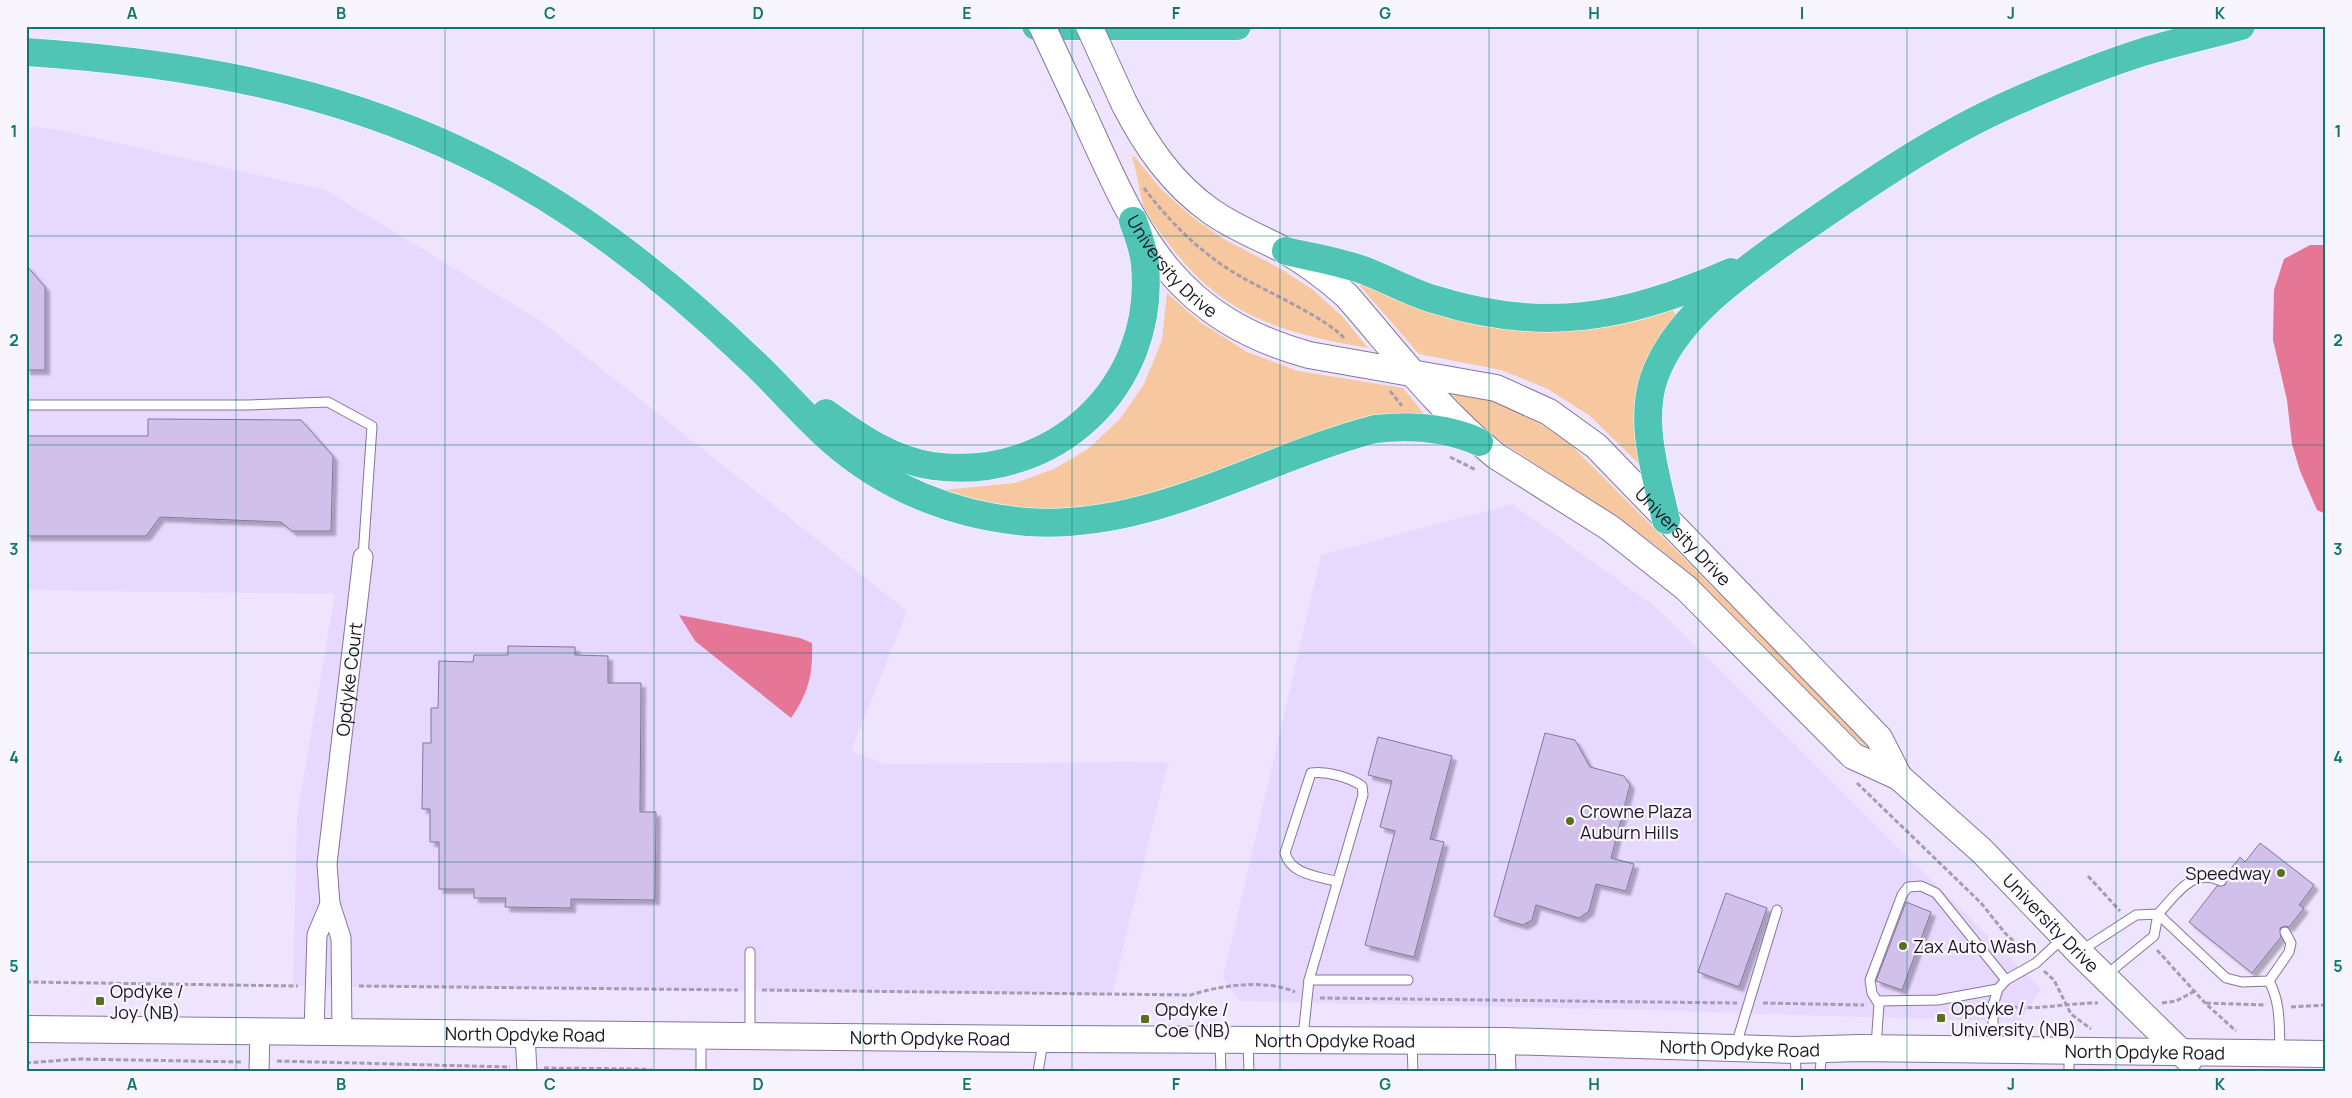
<svg xmlns="http://www.w3.org/2000/svg" width="2352" height="1098" viewBox="0 0 2352 1098" font-family="Manrope,sans-serif">
  <style>
    .built { fill: #e7d8ff }
    .green { fill: #f7c89f }
    .water { fill: #e57696 }
    .building { fill: #d1c1ea; stroke: #84759b; filter: url(#shadow) }
    .lines { fill: none; stroke-linecap: round; stroke-linejoin: round }
    .service-casing { stroke: #85769b; stroke-width: 11 }
    .minor-casing { stroke: #85769b; stroke-width: 21 }
    .secondary-casing { stroke: #85769b; stroke-width: 28 }
    .motorway-casing { stroke: #fff; stroke-width: 29 }
    .path { stroke: #a59cb2; stroke-width: 3; stroke-dasharray: 5 2.5; stroke-linecap: butt }
    .service { stroke: #fff; stroke-width: 9 }
    .minor { stroke: #fff; stroke-width: 19 }
    .secondary { stroke: #fff; stroke-width: 26 }
    .motorway { stroke: #50c5b5; stroke-width: 28 }
    .secondary-bridge-casing { stroke: #85769b; stroke-width: 28; stroke-linecap: butt }
    .secondary-bridge { stroke: #fff; stroke-width: 26 }
    .grid { fill: none; stroke: #0f766e; stroke-width: 1; stroke-opacity: 0.55 }
    .poi-dot { fill: #596e1e; stroke: #f8f5fd; stroke-width: 2 }
    .labels { text-anchor: middle; dominant-baseline: central; stroke-width: 4.5; stroke-linejoin: round; paint-order: stroke }
    .street-label { font-size: 18px; fill: #1b1423; stroke: #f8f5fd }
    .poi-label { font-size: 18px; fill: #1b1423; stroke: #f8f5fd; text-anchor: start }
    .neatline { fill: none; stroke: #0f766e; stroke-width: 2 }
    .grid-label { font-size: 16px; text-anchor: middle; font-weight: bold; fill: #0f766e }
  </style>
  <defs>
    <filter id="shadow"><feDropShadow dx="4.5" dy="4.5" stdDeviation="1" flood-color="#0004"/></filter>
  </defs>
  <rect width="100%" height="100%" fill="#eee4fd"/>
  <!-- built -->
  <g class="built">
    <path d="M26,126L60,130L325,190L541,321L907,611L851,751L885,764L1168,762L1112,995L293,986L297,816L335,594L26,590Z"/>
    <path d="M1512,504L1656,607L2041,989L2019,1022L1648,1010L1240,1001L1223,978L1321,555Z"/>
  </g>
  <!-- green -->
  <g class="green">
    <path d="M1134,156L1161,189L1191,216L1222,238L1281,269L1313,290L1342,316L1368,348C1280,333 1221,316 1166,240C1159,231 1142,209 1141,197C1139,186 1136,170 1132,157Z"/>
    <path d="M1361,282L1577,330L1637,321L1673,310L1676,316L1655,346L1641,463L1639,464L1590,416L1548,389L1501,370L1419,354L1360,286Z"/>
    <path d="M1167,293L1200,322L1247,352L1298,371L1403,388L1425,415L1408,413L1374,419L1126,505L1084,511L990,507L944,490L1015,483L1054,469L1088,449L1120,419L1144,384L1162,340Z"/>
    <path d="M1453,394C1494,395 1537,420 1569,443L1871,746L1870,749L1848,733C1791,675 1735,613 1673,560C1634,526 1589,499 1546,471C1519,453 1468,423 1453,394Z"/>
  </g>
  <!-- water -->
  <g class="water">
    <path d="M2310,245H2326V514L2317,510L2300,471L2292,444L2287,400L2273,340L2274,290L2284,259Z"/>
    <path d="M679,615L800,638L812,643C813,674 809,692 791,718L695,641Z"/>
  </g>
  <!-- building -->
  <g class="building">
    <path d="M26,265L45,287V370H26Z"/>
    <path d="M148,419L301,420L333,456L331,531H292L281,522L160,517L146,536H26V436H148Z"/>
    <path d="M508,646L575,647V655L608,656V683H641L640,812H656L655,900L571,899V908L505,907L506,898H474V889H439V842H430V809H422L423,743H431V708H438L439,661L473,662L474,655H508Z"/>
    <path d="M1545,733L1575,740L1590,767L1624,776L1630,785L1611,858L1634,864L1626,891L1596,884L1589,911L1579,918L1536,905L1532,920L1523,925L1494,916Z"/>
    <path d="M1378,737L1452,756L1430,839L1444,842L1414,957L1365,945L1395,831L1380,827L1392,781L1368,775Z"/>
    <path d="M2260,843L2314,885L2299,905L2304,908L2289,927L2285,926L2280,928L2281,937L2252,973L2189,922L2217,886L2225,885L2227,880L2225,876L2240,857L2245,862Z"/>
    <path d="M1726,893L1767,908L1739,987L1698,972Z"/>
    <path d="M1906,902L1931,912L1902,990L1876,981Z"/>
  </g>
  <g class="lines">
    <defs>
      <g id="service">
        <path d="M26,405H247L328,402L372,426L363,557"/>
        <path d="M2082,950L2136,915L2158,914C2176,895 2192,867 2221,881"/>
        <path d="M750,952V1033"/>
        <path d="M2106,975L2154,936L2158,914L2226,978L2242,982L2269,981C2281,1003 2279,1026 2280,1051"/>
        <path d="M1309,980L1363,795L1362,786C1349,777 1327,771 1311,773L1285,853C1291,875 1318,876 1338,882"/>
        <path d="M2269,981L2289,952L2291,943L2285,932"/>
        <path d="M1877,1001L1938,1000L1998,989"/>
        <path d="M1303,1037L1309,980H1408"/>
        <path d="M1220,1042L1221,1072"/>
        <path d="M1248,1042L1249,1072"/>
        <path d="M1412,1043L1413,1072"/>
        <path d="M1736,1045L1777,910"/>
        <path d="M1876,1046L1879,1004L1872,993L1870,980L1902,895L1908,887L1921,886L1936,893L2006,980"/>
        <path d="M1993,1047V1005L1998,989L2006,980L2036,963L2063,938"/>
        <path d="M1795,1052L1796,1072"/>
        <path d="M701,1072V1037"/>
        <path d="M1038,1072L1043,1042"/>
        <path d="M1820,1072L1822,1052"/>
        <path d="M2069,1072V1052"/>
      </g>
      <g id="minor">
        <path d="M314,1031L317,935L330,904"/>
        <path id="s1" d="M342,1031L341,938L330,904L327,864L363,557"/>
        <path d="M525,1034L527,1072"/>
        <path d="M1505,1041L1506,1072"/>
        <path d="M259,1072L260,1030"/>
      </g>
      <g id="secondary">
        <path id="s2" d="M1078,103C1135,227 1165,315 1309,355L1496,388L1549,412L1596,446L1879,738L1899,777"/>
        <path id="s3" d="M1124,103C1146,146 1172,184 1212,212C1235,228 1261,238 1286,251C1308,264 1328,279 1347,296C1395,351 1439,410 1496,456L1610,528L1686,588L1853,756L1899,777L1982,851L2079,952L2189,1060"/>
        <path id="s4" d="M26,1029L1043,1039L1505,1041L1795,1050L1859,1048L2326,1054"/>
      </g>
      <g id="motorway">
        <path d="M1036,26H1237"/>
        <path d="M26,52C226,65 406,103 575,216C636,257 697,308 750,359C778,385 802,414 830,439C885,488 954,516 1028,522C1150,531 1260,459 1375,429C1411,425 1445,427 1479,442"/>
        <path d="M1286,251C1311,257 1338,261 1363,270C1387,279 1409,292 1433,299C1544,334 1627,318 1731,272"/>
        <path d="M826,413C859,437 892,460 933,466C1054,482 1156,387 1145,265C1144,250 1138,235 1133,221"/>
        <path d="M1666,520C1656,474 1639,423 1654,378C1675,317 1741,273 1791,237C1862,188 1933,138 2012,103C2055,84 2099,66 2143,52C2175,42 2209,35 2241,26"/>
      </g>
    </defs>
    <!-- service casing -->
    <use href="#service" class="service-casing"/>
    <!-- minor casing -->
    <use href="#minor" class="minor-casing"/>
    <!-- secondary casing -->
    <use href="#secondary" class="secondary-casing"/>
    <!-- motorway casing -->
    <use href="#motorway" class="motorway-casing"/>
    <!-- path -->
    <g class="path">
      <path d="M1144,188C1171,224 1204,256 1243,278C1268,292 1328,319 1345,339"/>
      <path d="M1390,391L1402,406"/>
      <path d="M1450,457L1476,470"/>
      <path d="M1857,783L1981,903L2005,933L2027,954"/>
      <path d="M2088,876L2120,911"/>
      <path d="M2157,950L2205,1003L2236,1031"/>
      <path d="M2044,971L2054,980L2071,1014L2091,1029"/>
      <path d="M26,982L298,986"/>
      <path d="M359,986L738,990"/>
      <path d="M762,990L1191,995C1220,985 1266,979 1295,992"/>
      <path d="M1320,998L1737,1003"/>
      <path d="M1763,1003L1864,1005"/>
      <path d="M2162,1003L2176,1001L2195,991"/>
      <path d="M2206,1003L2265,1005"/>
      <path d="M2005,1006C2037,1011 2066,1003 2098,1003"/>
      <path d="M2291,1007L2326,1005"/>
      <path d="M277,1061L510,1067"/>
      <path d="M26,1063L78,1059L243,1062"/>
      <path d="M544,1068L642,1069L666,1072"/>
    </g>
    <!-- service -->
    <use href="#service" class="service"/>
    <!-- minor -->
    <use href="#minor" class="minor"/>
    <!-- secondary -->
    <use href="#secondary" class="secondary"/>
    <!-- motorway -->
    <use href="#motorway" class="motorway"/>
    <defs>
      <g id="secondary-bridge">
        <path d="M1042,26L1078,103"/>
        <path d="M1089,26L1124,103"/>
      </g>
    </defs>
    <!-- secondary-bridge casing -->
    <use href="#secondary-bridge" class="secondary-bridge-casing"/>
    <!-- secondary-bridge -->
    <use href="#secondary-bridge" class="secondary-bridge"/>
  </g>
  <!-- grid -->
  <path class="grid" d="M236,26V1072M445,26V1072M654,26V1072M863,26V1072M1072,26V1072M1280,26V1072M1489,26V1072M1698,26V1072M1907,26V1072M2116,26V1072M26,236H2326M26,445H2326M26,653H2326M26,862H2326"/>
  <!-- markers -->
  <g class="poi-dot">
    <circle cx="1570" cy="821" r="5"/>
    <circle cx="2281" cy="873" r="5"/>
    <circle cx="1903" cy="946" r="5"/>
    <rect x="95" y="996" width="10" height="10" rx="2.5"/>
    <rect x="1936" y="1013" width="10" height="10" rx="2.5"/>
    <rect x="1140" y="1014" width="10" height="10" rx="2.5"/>
  </g>
  <g class="labels">
    <!-- street labels -->
    <g class="street-label">
      <text stroke="none"><textPath href="#s2" startOffset="190">University Drive</textPath></text>
      <text stroke="none"><textPath href="#s2" startOffset="789">University Drive</textPath></text>
      <text stroke="none"><textPath href="#s1" startOffset="355">Opdyke Court</textPath></text>
      <text stroke="none"><textPath href="#s3" startOffset="1250">University Drive</textPath></text>
      <text stroke="none"><textPath href="#s4" startOffset="499">North Opdyke Road</textPath></text>
      <text stroke="none"><textPath href="#s4" startOffset="904">North Opdyke Road</textPath></text>
      <text stroke="none"><textPath href="#s4" startOffset="1309">North Opdyke Road</textPath></text>
      <text stroke="none"><textPath href="#s4" startOffset="1714">North Opdyke Road</textPath></text>
      <text stroke="none"><textPath href="#s4" startOffset="2119">North Opdyke Road</textPath></text>
    </g>
    <!-- poi labels -->
    <g class="poi-label">
      <text x="1580" y="811">Crowne Plaza<tspan x="1580" dy="21">Auburn Hills</tspan></text>
      <text x="2271" y="873" text-anchor="end">Speedway</text>
      <text x="1913" y="946">Zax Auto Wash</text>
      <text x="110" y="991">Opdyke /<tspan x="110" dy="21">Joy (NB)</tspan></text>
      <text x="1951" y="1008">Opdyke /<tspan x="1951" dy="21">University (NB)</tspan></text>
      <text x="1155" y="1009">Opdyke /<tspan x="1155" dy="21">Coe (NB)</tspan></text>
    </g>
  </g>
  <!-- border -->
  <rect width="2352" height="1098" fill="none" stroke="#f8f5fd" stroke-width="55"/>
  <rect x="28" y="28" width="2296" height="1042" class="neatline"/>
  <g class="grid-label">
    <text x="132" y="19">A</text>
    <text x="341" y="19">B</text>
    <text x="550" y="19">C</text>
    <text x="758" y="19">D</text>
    <text x="967" y="19">E</text>
    <text x="1176" y="19">F</text>
    <text x="1385" y="19">G</text>
    <text x="1594" y="19">H</text>
    <text x="1802" y="19">I</text>
    <text x="2011" y="19">J</text>
    <text x="2220" y="19">K</text>
    <text x="14" y="137">1</text>
    <text x="2338" y="137">1</text>
    <text x="14" y="346">2</text>
    <text x="2338" y="346">2</text>
    <text x="14" y="555">3</text>
    <text x="2338" y="555">3</text>
    <text x="14" y="763">4</text>
    <text x="2338" y="763">4</text>
    <text x="14" y="972">5</text>
    <text x="2338" y="972">5</text>
    <text x="132" y="1090">A</text>
    <text x="341" y="1090">B</text>
    <text x="550" y="1090">C</text>
    <text x="758" y="1090">D</text>
    <text x="967" y="1090">E</text>
    <text x="1176" y="1090">F</text>
    <text x="1385" y="1090">G</text>
    <text x="1594" y="1090">H</text>
    <text x="1802" y="1090">I</text>
    <text x="2011" y="1090">J</text>
    <text x="2220" y="1090">K</text>
  </g>
</svg>
